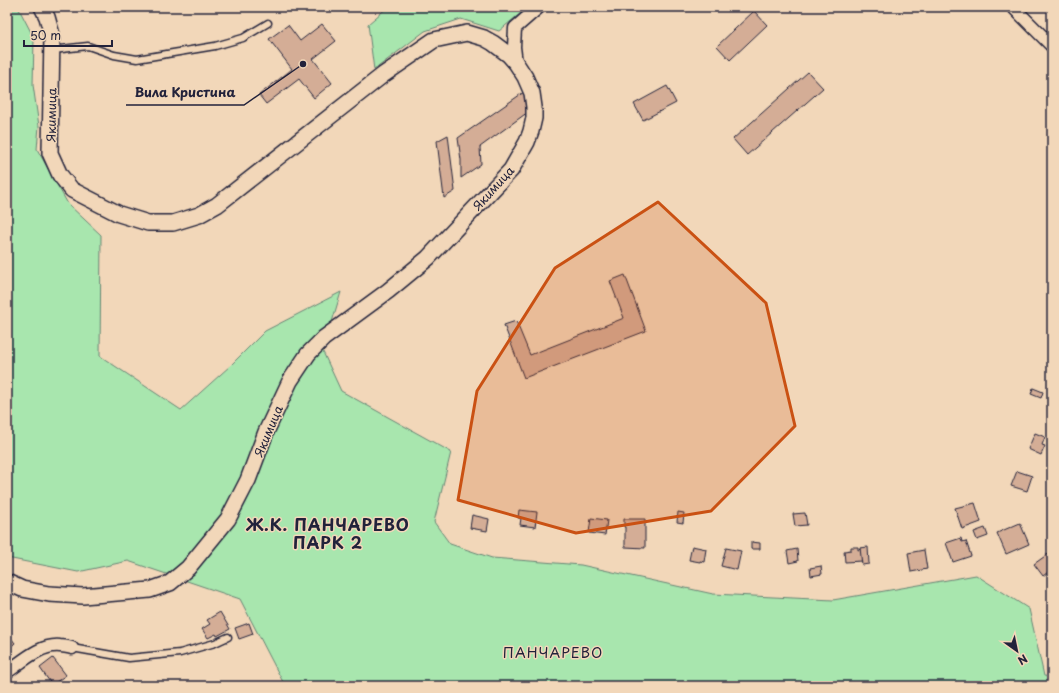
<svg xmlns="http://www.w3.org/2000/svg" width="1059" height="693" viewBox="0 0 1059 693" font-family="'Playpen Sans',sans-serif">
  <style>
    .green { fill: #a8e6ae; stroke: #658474 }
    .building { fill: #d4ad96; stroke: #22223b }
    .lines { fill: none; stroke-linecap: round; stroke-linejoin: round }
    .service-casing { stroke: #22223b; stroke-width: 9 }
    .minor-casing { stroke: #22223b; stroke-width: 15 }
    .tertiary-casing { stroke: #22223b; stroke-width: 18 }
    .service { stroke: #f2d7b9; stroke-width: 6 }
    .minor { stroke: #f2d7b9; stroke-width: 12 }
    .tertiary { stroke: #f2d7b9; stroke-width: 15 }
    .marked { fill: #ca5113; fill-opacity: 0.2; stroke: #ca5113; stroke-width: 3; stroke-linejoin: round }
    .labels { text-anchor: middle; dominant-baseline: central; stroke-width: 3; stroke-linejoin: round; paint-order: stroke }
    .street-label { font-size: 12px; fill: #22223b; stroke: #f2d7b9 }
    .quarter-label { font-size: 14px; letter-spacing: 1px; fill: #22223b; stroke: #f2d7b9 }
    .district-label { font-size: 16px; font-weight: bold; letter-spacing: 1px; fill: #22223b; stroke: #f2d7b9 }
    .leader { fill: none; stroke: #22223b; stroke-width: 1.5 }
    .callout-dot { fill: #22223b; stroke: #f2d7b9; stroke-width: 1.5 }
    .callout-label { font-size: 13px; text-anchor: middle; font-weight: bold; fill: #22223b; stroke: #f2d7b9; stroke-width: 3; stroke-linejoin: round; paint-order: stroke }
  </style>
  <rect width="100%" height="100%" fill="#f2d7b9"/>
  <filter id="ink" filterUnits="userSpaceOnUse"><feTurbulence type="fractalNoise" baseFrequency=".025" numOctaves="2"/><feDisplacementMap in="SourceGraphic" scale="8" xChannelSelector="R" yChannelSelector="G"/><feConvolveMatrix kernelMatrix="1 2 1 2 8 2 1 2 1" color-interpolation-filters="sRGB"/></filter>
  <g filter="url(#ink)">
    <!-- green -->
    <g class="green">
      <path d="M7,7H18L34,38L33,85L39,126L37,149L68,204L101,235L100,356L181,410L230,366L265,331L341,292L323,352L341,391L451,452L434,522L450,544L492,558L581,565L713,594L833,600L976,575L1029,609L1044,676L1052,677V686H285L240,599L128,561L78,572L7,558Z"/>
      <path d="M388,7H528L499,31L461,19L425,31L374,70L368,24Z"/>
    </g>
    <!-- building -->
    <g class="building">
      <path d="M754,11L767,25L730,60L717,46Z"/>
      <path d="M322,24L336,41L313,59L332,83L314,98L299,79L266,104L259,95L292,69L269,39L288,25L300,41Z"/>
      <path d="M808,72L823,88L747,155L733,139Z"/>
      <path d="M667,86L676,103L643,120L634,104Z"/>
      <path d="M524,92L528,112L480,147L481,164L461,178V160L458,138Z"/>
      <path d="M448,135L455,191L444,198L437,141Z"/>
      <path d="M625,275L646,331L524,378L504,325L516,321L530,355L624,318L610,281Z"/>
      <path d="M1033,388L1043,392L1041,398L1031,394Z"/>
      <path d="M1035,433L1045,437L1042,445L1045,446L1041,455L1028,449Z"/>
      <path d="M1017,471L1032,476L1027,491L1011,486Z"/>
      <path d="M975,503L981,522L962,529L955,508Z"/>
      <path d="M519,510L537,512L535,527L520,525L521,518H518Z"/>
      <path d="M678,512L684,513L683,523L677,522Z"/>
      <path d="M805,513L807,525L795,526L793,514Z"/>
      <path d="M472,515L489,519L487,531L470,528Z"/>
      <path d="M591,518L607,520L605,535L589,533Z"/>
      <path d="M624,519H645V548L625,547V527H624Z"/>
      <path d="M1020,523L1029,544L1006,554L997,533Z"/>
      <path d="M985,528L988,536L977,540L974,532Z"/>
      <path d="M961,538L962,542L966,541L971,556L953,562L946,543Z"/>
      <path d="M751,542L760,543V549H751Z"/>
      <path d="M692,546L706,549L704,562L700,561V562L689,560Z"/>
      <path d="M851,547H858V550L861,549L862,561L845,562L844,551L851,550Z"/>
      <path d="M868,547L869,564L862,565L860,548Z"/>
      <path d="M726,548L741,551L737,570L721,566Z"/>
      <path d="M797,549L798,561L789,563L787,551Z"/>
      <path d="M924,550L927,569L911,572L908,553Z"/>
      <path d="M1048,554L1052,559V569L1043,576L1034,564Z"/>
      <path d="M821,566L822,574L811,576L810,568Z"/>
      <path d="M220,612L230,629L217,636L216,634L208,638L202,629L210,624L207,620Z"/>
      <path d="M249,623L253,634L239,639L235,628Z"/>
      <path d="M7,633L15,643L7,650Z"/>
      <path d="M53,658L66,675L52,685L40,668Z"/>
    </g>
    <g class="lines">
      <defs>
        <g id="service">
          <path d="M53,50L88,46L114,55L137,59L215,46L243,38L268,23"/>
          <path d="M72,648L129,658L180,653L215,643L228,637"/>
        </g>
        <g id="minor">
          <path d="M1013,7L1052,46"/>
          <path d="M516,63L514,47L515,28L539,7"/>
          <path d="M7,672C22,662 40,644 60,646C64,646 68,647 72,648"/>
        </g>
        <path id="tertiary" d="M7,582L22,589L49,594L83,596L150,590L170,583L188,568L228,519L248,480L266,432L290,381L308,354L324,338L388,291L428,258L511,170L527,142L531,131L534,118V107L532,93L525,77L516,63L509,55L493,43L484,38L467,33L434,40L383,75L217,205L199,215L173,223H148L119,214L72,190L60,175L50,153L52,35L47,17L42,7"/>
      </defs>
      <!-- service casing -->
      <use href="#service" class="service-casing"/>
      <!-- minor casing -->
      <use href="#minor" class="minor-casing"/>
      <!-- tertiary casing -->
      <use href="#tertiary" class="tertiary-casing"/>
      <!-- service -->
      <use href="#service" class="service"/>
      <!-- minor -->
      <use href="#minor" class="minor"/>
      <!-- tertiary -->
      <use href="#tertiary" class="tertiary"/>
    </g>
  </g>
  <!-- marked area -->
  <path class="marked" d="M658,202L766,303L795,426L711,511L576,533L458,500L477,391L555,268Z"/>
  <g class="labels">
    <!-- street labels -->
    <g class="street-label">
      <text transform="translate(51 115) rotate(-89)">Якимица</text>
      <text transform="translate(493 188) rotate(-48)">Якимица</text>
      <text transform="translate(268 431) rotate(-67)">Якимица</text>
    </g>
    <!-- quarter labels -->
    <g class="quarter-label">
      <text x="553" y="652">ПАНЧАРЕВО</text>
    </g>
    <!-- district labels -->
    <g class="district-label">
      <text x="328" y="524">Ж.К. ПАНЧАРЕВО<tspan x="328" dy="18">ПАРК 2</tspan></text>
    </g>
  </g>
  <!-- callouts -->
  <path class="leader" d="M303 64L244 105H126"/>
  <circle class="callout-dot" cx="303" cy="64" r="4"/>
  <g class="callout-label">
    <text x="185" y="97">Вила Кристина</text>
  </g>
  <!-- margin -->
  <rect width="1059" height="693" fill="none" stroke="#f2d7b9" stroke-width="24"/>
  <rect x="12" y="12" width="1035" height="669" fill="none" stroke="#22223b" stroke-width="1.5" filter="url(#ink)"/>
  <!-- north arrow -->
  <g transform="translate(1017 651) rotate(147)" stroke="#f2d7b9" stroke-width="3" paint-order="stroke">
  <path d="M0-3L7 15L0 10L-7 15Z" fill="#22223b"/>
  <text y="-6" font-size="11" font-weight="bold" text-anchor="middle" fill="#22223b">N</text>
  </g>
  <!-- scale -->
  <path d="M24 40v6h88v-6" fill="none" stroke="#22223b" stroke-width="2"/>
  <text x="30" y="40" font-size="12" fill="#22223b" stroke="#f2d7b9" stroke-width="3" paint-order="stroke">50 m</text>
</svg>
